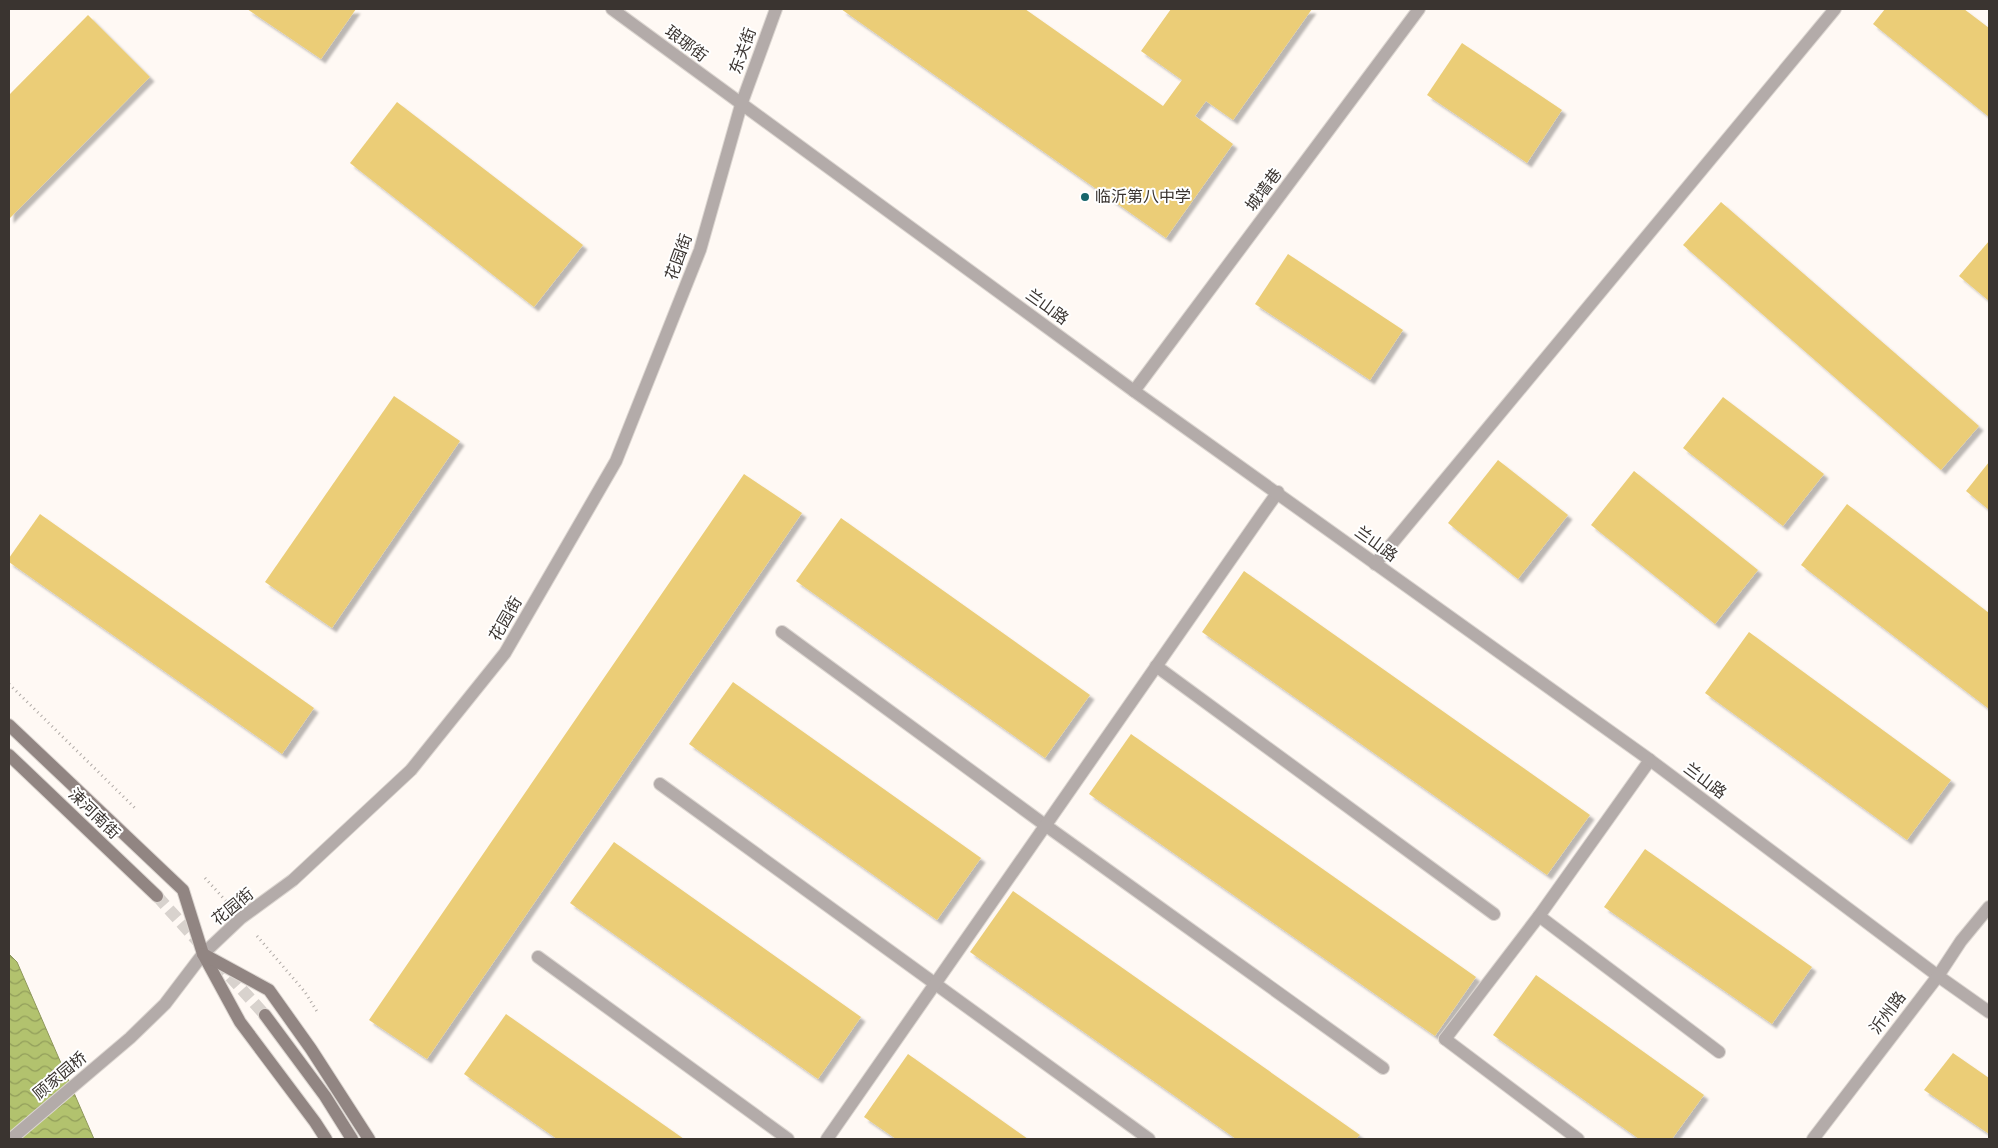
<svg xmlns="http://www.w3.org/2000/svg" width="1998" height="1148" viewBox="0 0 1998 1148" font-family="'Source Sans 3','Noto Sans SC',sans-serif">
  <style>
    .water { fill: url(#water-waves); stroke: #8e975b }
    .building { fill: #ebcd77; filter: url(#shadow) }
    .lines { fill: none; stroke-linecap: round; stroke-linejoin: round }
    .tertiary-tunnel { stroke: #d8d2cd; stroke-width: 12; stroke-dasharray: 12 6; stroke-linecap: butt }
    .service-casing { stroke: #dcd6d1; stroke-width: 14 }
    .minor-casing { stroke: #dcd6d1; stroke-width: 14 }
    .tertiary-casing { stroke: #dcd6d1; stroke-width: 14 }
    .secondary-casing { stroke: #dcd6d1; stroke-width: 14 }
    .path { stroke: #b0aaa6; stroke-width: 3; stroke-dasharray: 1 4; stroke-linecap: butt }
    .service { stroke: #b3aba9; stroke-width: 12 }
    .minor { stroke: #b3aba9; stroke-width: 12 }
    .tertiary { stroke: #b3aba9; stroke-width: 12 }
    .secondary { stroke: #918582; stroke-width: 12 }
    .poi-dot { fill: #17656a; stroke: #fff; stroke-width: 2 }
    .labels { text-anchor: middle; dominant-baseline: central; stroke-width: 4; stroke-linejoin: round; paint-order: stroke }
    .street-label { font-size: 16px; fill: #3a3430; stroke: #fff }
    .poi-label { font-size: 16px; fill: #3a3430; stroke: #fff; text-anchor: start }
  </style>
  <defs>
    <pattern id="water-waves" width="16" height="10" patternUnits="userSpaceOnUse" patternTransform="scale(1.25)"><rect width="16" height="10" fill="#b2c26e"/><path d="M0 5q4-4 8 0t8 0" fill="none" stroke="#929e5b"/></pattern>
    <filter id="shadow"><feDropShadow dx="4.5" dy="4.5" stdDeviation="1" flood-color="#0004"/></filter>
  </defs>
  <rect width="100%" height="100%" fill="#fff9f4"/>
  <!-- water -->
  <path class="water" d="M9,954L17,962L94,1139H9Z"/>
  <!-- building -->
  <g class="building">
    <path d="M247,9H356L321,59Z"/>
    <path d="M841,9H1025L1163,106L1182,80L1141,51L1171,9H1312L1233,120L1206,101L1195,116L1233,144L1166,238Z"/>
    <path d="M1885,9H1964L1989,28V117L1873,24Z"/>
    <path d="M88,15L150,77L9,219V95Z"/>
    <path d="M1462,43L1562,110L1527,163L1427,95Z"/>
    <path d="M397,102L583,245L534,307L350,163Z"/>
    <path d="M1721,202L1979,426L1941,470L1683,245Z"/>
    <path d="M1989,241V301L1959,276Z"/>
    <path d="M1288,254L1403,330L1370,380L1255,304Z"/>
    <path d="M394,396L460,441L332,628L265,582Z"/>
    <path d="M1723,397L1824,474L1783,526L1683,448Z"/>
    <path d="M1498,460L1568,515L1518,579L1448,523Z"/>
    <path d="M1989,462V510L1966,491Z"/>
    <path d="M1634,471L1758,570L1715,624L1591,525Z"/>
    <path d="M744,474L802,513L427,1059L369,1020Z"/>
    <path d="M1847,504L1989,613V709L1801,565Z"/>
    <path d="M40,514L314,708L282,754L9,562V558Z"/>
    <path d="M841,518L1090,695L1045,758L796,581Z"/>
    <path d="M1244,571L1590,815L1547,875L1202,632Z"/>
    <path d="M1749,632L1951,780L1907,840L1705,693Z"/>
    <path d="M733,682L981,858L937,920L689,744Z"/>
    <path d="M1131,734L1476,977L1435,1036L1089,794Z"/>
    <path d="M614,842L861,1017L818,1079L570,903Z"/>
    <path d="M1645,849L1812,967L1772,1024L1604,907Z"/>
    <path d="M1013,891L1360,1135L1356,1139H1236L970,952Z"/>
    <path d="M1536,975L1704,1095L1672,1139H1639L1493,1035Z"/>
    <path d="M506,1014L684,1139H557L464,1074Z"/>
    <path d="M1953,1053L1989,1078V1134L1924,1090Z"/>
    <path d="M908,1054L1028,1139H896L864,1117Z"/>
  </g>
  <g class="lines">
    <!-- tertiary-tunnel -->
    <g class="tertiary-tunnel">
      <path d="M157,896L201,945"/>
      <path d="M218,963L265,1015"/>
    </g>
    <defs>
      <g id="service">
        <path d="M782,632L1045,825L1383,1068"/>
        <path d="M1156,666L1494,914"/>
        <path d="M660,784L1149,1139"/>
        <path d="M1539,916L1719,1052"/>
        <path d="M538,957L788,1139"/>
        <path d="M1445,1039L1578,1139"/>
      </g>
      <g id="minor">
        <path d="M1134,391L1419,9"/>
        <path d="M1375,564L1835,9"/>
        <path d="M1445,1039L1539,916L1650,760"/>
        <path d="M827,1139L1263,513L1278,492"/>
      </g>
      <g id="tertiary">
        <path d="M612,9L1134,391L1650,760L1938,976L1989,1012"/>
        <path d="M11,1139L130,1038L165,1004L203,954L241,918L293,880L411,770L505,653L616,461L700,250L741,105L776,9"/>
        <path d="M1813,1139L1938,976L1961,941L1989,907"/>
      </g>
      <g id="secondary">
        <path d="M9,725L183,890L203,954L240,1022L315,1122L326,1139"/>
        <path d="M9,755L157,896"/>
        <path d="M203,954L269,990L311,1049L369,1139"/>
        <path d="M265,1015L325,1096L352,1139"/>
      </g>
    </defs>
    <!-- service casing -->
    <use href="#service" class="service-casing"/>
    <!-- minor casing -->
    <use href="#minor" class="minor-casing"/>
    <!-- tertiary casing -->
    <use href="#tertiary" class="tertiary-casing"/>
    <!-- secondary casing -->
    <use href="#secondary" class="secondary-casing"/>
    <!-- path -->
    <g class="path">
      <path d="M9,684L137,810"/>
      <path d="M205,878L226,901"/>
      <path d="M257,936L305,992L318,1013"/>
    </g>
    <!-- service -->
    <use href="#service" class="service"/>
    <!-- minor -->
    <use href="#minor" class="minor"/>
    <!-- tertiary -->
    <use href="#tertiary" class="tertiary"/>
    <!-- secondary -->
    <use href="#secondary" class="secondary"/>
  </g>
  <!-- markers -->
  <circle class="poi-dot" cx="1085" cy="197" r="5"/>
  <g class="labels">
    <!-- street labels -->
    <g class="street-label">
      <text transform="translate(686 44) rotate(37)">琅琊街</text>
      <text transform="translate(743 51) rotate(-70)">东关街</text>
      <text transform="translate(1264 190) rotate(-53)">城墙巷</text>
      <text transform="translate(679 257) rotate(-70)">花园街</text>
      <text transform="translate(1047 307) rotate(36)">兰山路</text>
      <text transform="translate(1376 544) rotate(36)">兰山路</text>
      <text transform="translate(506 619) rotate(-60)">花园街</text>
      <text transform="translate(1705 781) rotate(37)">兰山路</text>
      <text transform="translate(94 814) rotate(44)">涑河南街</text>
      <text transform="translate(233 907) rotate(-39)">花园街</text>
      <text transform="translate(1888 1013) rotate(-53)">沂州路</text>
      <text transform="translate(60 1076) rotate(-40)">顾家园桥</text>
    </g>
    <!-- poi labels -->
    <g class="poi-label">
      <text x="1095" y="197">临沂第八中学</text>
    </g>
  </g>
  <!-- border -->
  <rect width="1998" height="1148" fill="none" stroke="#3a3430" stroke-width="20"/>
</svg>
